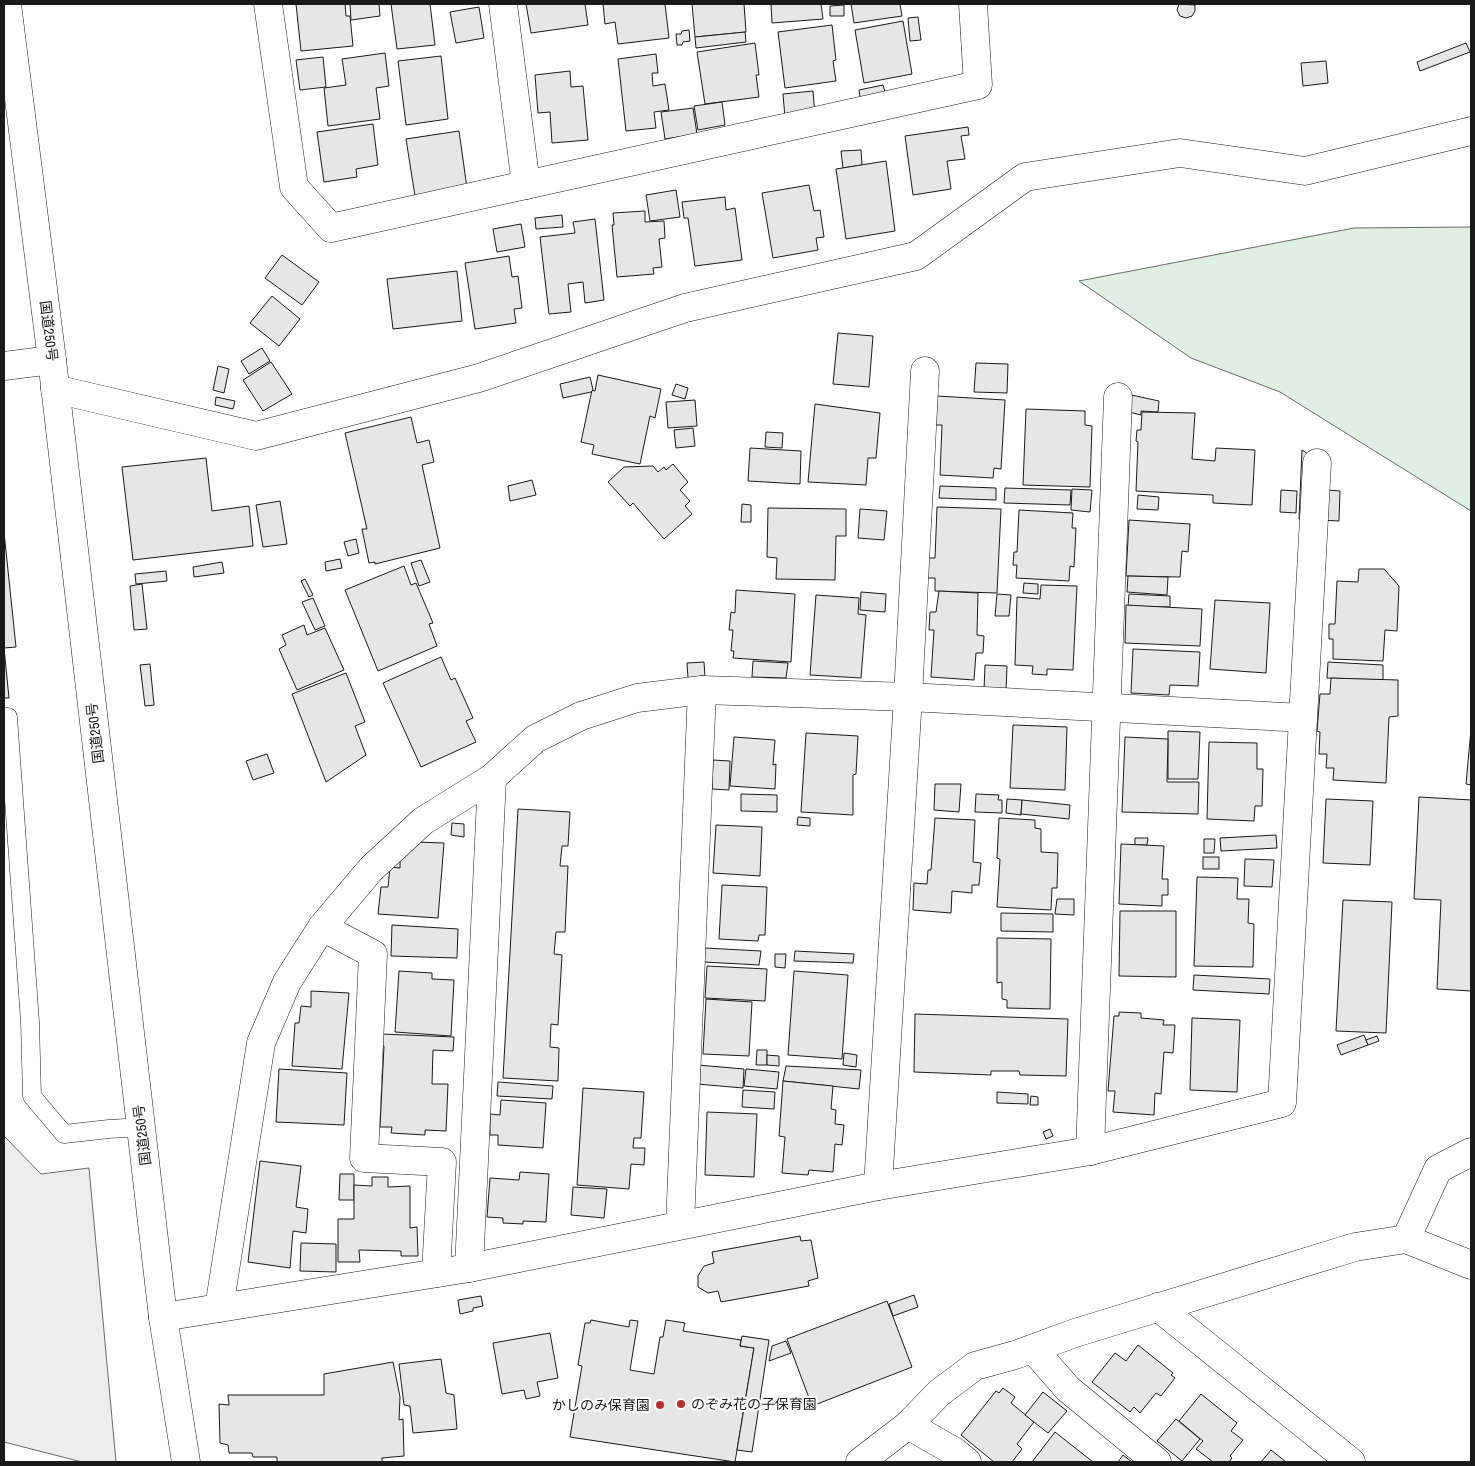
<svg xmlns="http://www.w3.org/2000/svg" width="1475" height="1466" viewBox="0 0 1475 1466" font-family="'Archivo Narrow','Noto Sans JP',sans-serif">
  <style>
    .green { fill: #e0efe3; stroke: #6a6a6a }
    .parking { fill: #ededed; stroke: #6a6a6a }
    .building { fill: #e6e6e6; stroke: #1a1a1a }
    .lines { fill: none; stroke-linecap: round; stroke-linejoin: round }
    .service-casing { stroke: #1a1a1a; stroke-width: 19 }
    .minor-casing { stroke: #1a1a1a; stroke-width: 29 }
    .trunk-casing { stroke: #1a1a1a; stroke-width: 29 }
    .service { stroke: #fff; stroke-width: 18 }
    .minor { stroke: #fff; stroke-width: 28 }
    .trunk { stroke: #fff; stroke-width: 28 }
    .poi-dot { fill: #c62828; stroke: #fff; stroke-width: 2 }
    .labels { text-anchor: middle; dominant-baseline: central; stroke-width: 4; stroke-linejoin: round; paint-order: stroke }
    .street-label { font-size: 14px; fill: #1a1a1a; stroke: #fff }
    .poi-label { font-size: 14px; fill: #1a1a1a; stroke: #fff; text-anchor: start }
  </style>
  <rect width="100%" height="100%" fill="#fff"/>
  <!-- green -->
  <path class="green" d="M1471,227V511L1280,392L1191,358L1079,281L1354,228Z"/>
  <!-- parking -->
  <path class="parking" d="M4,1136L41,1174L89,1168L116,1462H82L4,1442Z"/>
  <!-- building -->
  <g class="building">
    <path d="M296,4H345L346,16H350L353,46L301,51Z"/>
    <path d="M350,4H379L380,16L351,20Z"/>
    <path d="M391,4H430L435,45L397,49Z"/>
    <path d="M526,4H585L588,25L531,33Z"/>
    <path d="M603,4H665L669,38L618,44L615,22L605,24Z"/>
    <path d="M692,4H744L746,32L695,37Z"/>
    <path d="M771,4H821L823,19L772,23Z"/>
    <path d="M851,4H900L902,16L854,23Z"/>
    <path d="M1179,4L1195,5V11L1192,16L1186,18L1180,16L1177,10Z"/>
    <path d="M844,5V16H830V6Z"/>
    <path d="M479,7L484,38L456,43L450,12Z"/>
    <path d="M918,17L921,40L910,41L908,18Z"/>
    <path d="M903,21L912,74L864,83L855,30Z"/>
    <path d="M832,25L836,60L833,61L836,81L785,88L778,32Z"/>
    <path d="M689,30L690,41L683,42L682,45H677L676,34H681L682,31Z"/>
    <path d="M745,32L746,42L696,48L695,37Z"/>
    <path d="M755,43L759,75H756L759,97L705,104L697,52Z"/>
    <path d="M1466,43L1470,52L1420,71L1417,62Z"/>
    <path d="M385,53L389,86L376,88L380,119L328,126L324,88L346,85L342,59Z"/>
    <path d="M656,54L658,73H652L653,86L665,84L669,110L654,112L656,128L626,131L618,59Z"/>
    <path d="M441,56L448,119L406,125L398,61Z"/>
    <path d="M323,57L326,87L300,90L296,60Z"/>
    <path d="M1326,61L1328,83L1303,86L1301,63Z"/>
    <path d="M570,71L571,87L583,86L588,140L552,143L550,112L538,113L535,75Z"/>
    <path d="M883,85L887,99L861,104L859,90Z"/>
    <path d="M813,91L815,115L785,118L783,94Z"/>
    <path d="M722,102L725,125L698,130L694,106Z"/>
    <path d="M693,108L697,134L665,139L661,112Z"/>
    <path d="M373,124L378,165L356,169L357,177L324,182L317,132Z"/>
    <path d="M968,127L969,135L961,136L965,159L947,161L951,189L913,195L905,136Z"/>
    <path d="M459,131L467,188L415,196L406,139Z"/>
    <path d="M861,150L862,165L843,168L841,151Z"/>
    <path d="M886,161L895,231L846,239L836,169Z"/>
    <path d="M809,185L814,211L820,210L824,237L816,238L818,250L773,258L762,193Z"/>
    <path d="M676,190L680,217L650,221L646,195Z"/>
    <path d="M725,197L726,210L735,208L742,260L695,266L688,218H684L682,202Z"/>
    <path d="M645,211V222L664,221L665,238L659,239L662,267L653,268L654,274L617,277L612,225H614L613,213Z"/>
    <path d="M562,215L563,227L536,229L535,218Z"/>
    <path d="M595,219L604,300L585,303L583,282L568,284L571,312L549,314L540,237L575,233L573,222Z"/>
    <path d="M521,224L525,247L497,252L493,229Z"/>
    <path d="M282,255L319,282L302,305L265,278Z"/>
    <path d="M509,256L512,277L518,276L522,308L514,309L516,323L475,329L465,263Z"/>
    <path d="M457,271L462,321L393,329L387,279Z"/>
    <path d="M272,296L300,319L279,346L250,323Z"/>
    <path d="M838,333L873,336L869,387L833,384Z"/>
    <path d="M262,348L270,361L249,374L241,361Z"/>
    <path d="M271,362L292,394L263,411L243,380Z"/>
    <path d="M976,363L1008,364L1007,393L974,392Z"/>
    <path d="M218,366L229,369L224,393L213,390Z"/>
    <path d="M598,375L661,389L655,418L650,416L640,464L592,454L594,445L581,442L592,390L595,391Z"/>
    <path d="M590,377L593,390L591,392L563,398L560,384Z"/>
    <path d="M676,384L688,388L685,399L672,395Z"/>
    <path d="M1127,394L1159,401L1158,412L1141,411V415L1125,411Z"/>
    <path d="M937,396L1005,400L1001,469L994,468L993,478L940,475L942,425H936Z"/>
    <path d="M216,397L235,401L233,409L215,405Z"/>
    <path d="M695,400L697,426L668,428L666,402Z"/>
    <path d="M815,404L880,413L876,458H868L866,485L808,482Z"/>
    <path d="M1026,409L1085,411V425L1092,426L1090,487L1023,485Z"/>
    <path d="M1142,412L1195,413L1192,459L1215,461L1216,448L1255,450L1252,505L1213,503V495L1136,491L1138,442L1136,441L1137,430H1141Z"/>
    <path d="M411,417L417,443L429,440L434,462L422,465L440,548L375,564V562L369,563L362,529H367L345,433Z"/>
    <path d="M693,428L695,446L676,448L674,430Z"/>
    <path d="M766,432L783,433L782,448L765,447Z"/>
    <path d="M750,448L801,451L800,484L748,481Z"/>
    <path d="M1302,450L1327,466V490L1340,491L1339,521L1299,519Z"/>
    <path d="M206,458L212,511L249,506L253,546L133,560L122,467Z"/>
    <path d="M673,464L688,482L680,490L690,501L685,506L692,514L664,539L633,503L630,506L608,482L624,467L653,466L658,472L664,467L666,470Z"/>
    <path d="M532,480L536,495L510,501L508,486Z"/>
    <path d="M940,486L996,488V500L939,498Z"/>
    <path d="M1005,488L1071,490L1070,505L1004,503Z"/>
    <path d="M1072,489L1092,490L1090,512L1071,510Z"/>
    <path d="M1281,490L1297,491L1296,513L1280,512Z"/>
    <path d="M1138,495L1159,497L1158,510L1137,509Z"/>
    <path d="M280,501L287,544L263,547L256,505Z"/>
    <path d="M742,504L751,505V522H741Z"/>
    <path d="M937,507L1001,509L997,593L935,591V578H927V558H935Z"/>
    <path d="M768,508L846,509V536H836L835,580L776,579L777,558L767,557Z"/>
    <path d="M860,509L887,511L884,540L858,538Z"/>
    <path d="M1019,510L1073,513L1072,528H1076L1074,567L1070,566L1069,581L1016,578L1017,565H1013L1014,552H1017Z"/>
    <path d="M1129,520L1190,524L1188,552L1182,551L1180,577L1126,576Z"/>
    <path d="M4,532L16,647L4,648L9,698H4Z"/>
    <path d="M356,539L359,553L348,556L344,542Z"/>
    <path d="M340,559L342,568L326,571L325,562Z"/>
    <path d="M421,560L430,582L419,586L411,563Z"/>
    <path d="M222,562L224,573L194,577L193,567Z"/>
    <path d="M404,566L411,585L416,583L433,623L429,624L437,646L378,671L345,590Z"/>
    <path d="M1359,569H1384L1399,586L1397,631L1385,630L1383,661L1333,659V639H1329V624H1335L1337,581L1358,582Z"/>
    <path d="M166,571L167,581L136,584L135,574Z"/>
    <path d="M1128,576L1168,577L1167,595L1127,592Z"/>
    <path d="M305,579L313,595L309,597L301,581Z"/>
    <path d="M1024,583L1038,584V594L1023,593Z"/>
    <path d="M142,584L147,629L134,630L130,586Z"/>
    <path d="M1041,585L1077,586L1073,670L1047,669V675L1032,674L1033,666L1015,665L1017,597L1040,599Z"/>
    <path d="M736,590L795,594L791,662L733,658L734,651H731L733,630H729L731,612L735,613Z"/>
    <path d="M939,591L978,593L977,635L984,636L983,653H976L974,680L931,677L934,630H929L930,612H936Z"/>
    <path d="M861,592L886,594L885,612L860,610Z"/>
    <path d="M997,594L1011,595L1009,616H995Z"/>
    <path d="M1129,594L1170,596V607L1128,606Z"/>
    <path d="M816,595L859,598L858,614L866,615L861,678L810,675Z"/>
    <path d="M313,598L325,626L315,630L302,602Z"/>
    <path d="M1215,600L1270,603L1266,673L1210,669Z"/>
    <path d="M1126,605L1202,609L1200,646L1125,643Z"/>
    <path d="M304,625L307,635L325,628L344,670L297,690L279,649L286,645L282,635Z"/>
    <path d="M1133,649L1200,652L1198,686L1170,685L1169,695L1131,693Z"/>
    <path d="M441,657L451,680L455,678L473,718L466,721L476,742L421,767L383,683Z"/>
    <path d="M753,661L788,663L786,678L752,677Z"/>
    <path d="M704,662L705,677L688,678L687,663Z"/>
    <path d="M1328,662L1383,665V680L1327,678Z"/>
    <path d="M150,664L154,705L145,706L140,665Z"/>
    <path d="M985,665L1007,666L1006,691L984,690Z"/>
    <path d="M346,673L365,722L355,726L366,755L326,782L292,694Z"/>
    <path d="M1331,678L1398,680V716L1389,717L1386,783L1333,780L1334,768H1326L1327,754H1319L1320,732L1317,731L1320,694H1330Z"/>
    <path d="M1013,725L1067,727L1065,790L1010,788Z"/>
    <path d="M1471,729V785L1466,784Z"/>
    <path d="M1168,731L1200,732L1198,779H1168Z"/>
    <path d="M806,733L858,736L856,774L853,775V815L801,812Z"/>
    <path d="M734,737L775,740L773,765L776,764L775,789L730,786Z"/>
    <path d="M1125,737L1168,739L1167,782H1199L1198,814L1122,812Z"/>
    <path d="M1209,742L1257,743V769H1263L1262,806H1255L1254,821L1207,819Z"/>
    <path d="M267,754L274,773L253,780L246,761Z"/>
    <path d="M713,760L730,761L729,790L712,789Z"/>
    <path d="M935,784H961L959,812L934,810Z"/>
    <path d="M741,794L777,795V812L741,811Z"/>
    <path d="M976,794L999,795L998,800H1002V813L975,812Z"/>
    <path d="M1419,797L1471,800V991L1437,989L1441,900L1414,899Z"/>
    <path d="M1007,799L1022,800L1021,815L1006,813Z"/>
    <path d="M1326,799L1373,801L1370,865L1323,863Z"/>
    <path d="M1022,800L1070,805L1069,819L1021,814Z"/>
    <path d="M518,809L570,812L568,846H562L560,866H568L565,932H556L554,954L562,955L558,1025L551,1024L550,1047L559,1048L558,1081L503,1078Z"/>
    <path d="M798,817L810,818V826L797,825Z"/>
    <path d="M935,818L975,820L973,862L981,863L979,885H972V893L952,891L951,913L913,910L914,883L927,884L928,870H931Z"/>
    <path d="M999,818L1035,820V828L1041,829V852L1058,853L1057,888H1052L1051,910L997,907L1000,859L997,858Z"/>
    <path d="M452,823L464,824V837L451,835Z"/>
    <path d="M716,825L762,827L760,876L713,873Z"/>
    <path d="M1276,835L1277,848L1221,851L1220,838Z"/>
    <path d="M1135,838H1148L1147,845H1135Z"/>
    <path d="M1204,839H1215L1214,853H1204Z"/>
    <path d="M415,842L444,843L438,918L378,914L381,887H388L390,867L400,868V858Z"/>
    <path d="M1121,844L1164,846L1162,879H1168V895H1162V906L1119,904Z"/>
    <rect x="1203" y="857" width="16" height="12"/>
    <path d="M1245,859L1274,860L1272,887L1244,886Z"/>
    <path d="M1197,877L1238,878L1237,899H1249L1248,923L1254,924L1253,967L1194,966Z"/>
    <path d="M722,885L767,887L765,935H759L758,941L719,939Z"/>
    <path d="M1057,899H1074V915L1055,914Z"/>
    <path d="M1343,900L1392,902L1386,1033L1336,1031Z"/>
    <path d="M1120,911H1176V977L1119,976Z"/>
    <path d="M1001,913L1053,914V932L1001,931Z"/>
    <path d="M392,925L458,929L457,958L391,956Z"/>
    <path d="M997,938L1051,939L1050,1009L1007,1008V1000L1002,999V982L997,983Z"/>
    <path d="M705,948L761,951L759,965L704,962Z"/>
    <path d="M795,951L854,954L853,963L794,961Z"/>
    <path d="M775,954H786L785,968L775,967Z"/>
    <path d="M707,966L767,969L765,1001L705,998Z"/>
    <path d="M399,971L432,973V979L454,980L451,1036L395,1032Z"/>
    <path d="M794,971L848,975L842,1059L788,1055Z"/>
    <path d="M1194,975L1270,979L1269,994L1193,990Z"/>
    <path d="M311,991L349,993L342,1069L292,1066L295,1023H299L301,1006L311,1007Z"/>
    <path d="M706,999L752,1002L749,1056L703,1054Z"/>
    <path d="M1119,1012L1141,1013V1018L1164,1020L1163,1025H1175L1173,1053L1164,1052L1161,1094L1155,1093L1154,1115L1113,1112L1115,1091H1108L1114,1016H1119Z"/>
    <path d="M915,1014L1068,1019L1066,1076L1020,1075L1019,1071H991V1075L914,1072Z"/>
    <path d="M1192,1018L1240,1020L1237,1092L1190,1090Z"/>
    <path d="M382,1034L454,1037L453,1051L433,1050L432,1084H448L446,1131L425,1130V1135L391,1133L392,1127H380L384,1046H382Z"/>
    <path d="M1364,1035L1368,1045L1341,1055L1337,1045Z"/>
    <path d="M1377,1036L1379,1041L1368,1045L1366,1040Z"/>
    <path d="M757,1050H767V1065H756Z"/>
    <path d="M844,1053L857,1055L856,1067L843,1065Z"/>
    <path d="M767,1055L779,1056V1066L767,1065Z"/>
    <path d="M698,1065L744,1069L743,1088L697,1084Z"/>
    <path d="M786,1066L861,1070L859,1089L783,1081Z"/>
    <path d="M279,1069L347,1073L344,1125L276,1122Z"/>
    <path d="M746,1069L779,1072L777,1089L744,1086Z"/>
    <path d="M783,1081L833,1086L831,1109L836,1110L835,1124L844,1125L842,1145L835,1144L833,1172L809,1170L808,1175L782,1173L785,1137L779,1136Z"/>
    <path d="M498,1082L553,1086L552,1099L497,1096Z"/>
    <path d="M583,1088L644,1092L641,1138H634L633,1148H645L644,1165L631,1164L629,1189L577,1185Z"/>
    <path d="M743,1090L775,1092L774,1109L742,1107Z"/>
    <path d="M997,1092L1028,1094V1104L997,1103Z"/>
    <path d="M1031,1096L1038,1097V1105H1030Z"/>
    <path d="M501,1100L546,1103L543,1148L498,1145V1135H490V1114L500,1115Z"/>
    <path d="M707,1112L757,1114L754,1177L705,1175Z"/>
    <path d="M1050,1129L1053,1136L1046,1139L1043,1132Z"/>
    <path d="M260,1161L301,1166L296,1207L308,1209L306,1233L293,1231L290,1268L248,1262Z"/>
    <path d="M520,1172L549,1174L546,1222L523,1221V1224L503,1223V1218L487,1217L490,1178L519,1180Z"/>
    <path d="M340,1174H354V1200H339Z"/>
    <path d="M372,1177H388V1187L410,1186V1228L417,1227L418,1256H401V1251L359,1250L360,1262H338V1219H354V1185L372,1186Z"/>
    <path d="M573,1187L607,1189L604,1218L571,1215Z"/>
    <path d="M800,1236L801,1241L811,1240L818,1278L808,1281L809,1286L721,1302L718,1291L708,1293L698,1287V1276L704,1266L714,1263L712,1252Z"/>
    <path d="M301,1243L336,1244V1272L300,1271Z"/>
    <path d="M914,1295L918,1307L893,1316L889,1304Z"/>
    <path d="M481,1296L483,1306L473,1308V1311L460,1314L458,1300Z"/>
    <path d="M887,1301L912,1367L812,1406L787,1339Z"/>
    <path d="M591,1320L629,1327L630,1320L638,1321L630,1370L654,1374L660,1337H663L666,1320L685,1323L683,1331L741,1340L740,1346L754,1348L735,1462L570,1437L582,1366L578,1365L585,1323H590Z"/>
    <path d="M550,1333L558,1378L537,1382L540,1396L526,1399L524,1390L502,1394L493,1343Z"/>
    <path d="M742,1336L769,1340L752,1452L737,1450L754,1348L740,1346Z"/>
    <path d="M786,1341L791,1353L769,1361L772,1346Z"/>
    <path d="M1138,1345L1173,1373L1171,1375L1175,1378L1161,1396L1156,1393L1140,1413L1134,1407L1130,1412L1092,1382L1115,1353L1126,1361Z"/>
    <path d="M441,1359L446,1393L454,1395L457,1429L413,1433L410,1406L404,1405L399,1364Z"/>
    <path d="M393,1362L400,1397L399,1420L403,1419L404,1456L382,1458V1462H277V1457H253L252,1453H229L228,1445L220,1443L219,1404L229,1405L228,1395H324V1374Z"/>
    <path d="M1003,1388L1015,1397L1011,1403L1034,1422L1017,1444L1022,1449L1012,1462H994L961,1435L996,1391L999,1393Z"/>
    <path d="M1043,1392L1067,1411L1048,1433L1025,1415Z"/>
    <path d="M1201,1394L1237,1423L1231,1431L1243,1440L1230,1456L1232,1458L1229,1462H1213L1196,1449L1203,1441L1179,1421Z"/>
    <path d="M1176,1419L1200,1439L1182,1461L1157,1441Z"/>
    <path d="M1055,1432L1093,1462H1032Z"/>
    <path d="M1271,1450L1286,1462H1261Z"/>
    <path d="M1123,1455L1132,1462H1118Z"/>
  </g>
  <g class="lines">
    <defs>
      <path id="service" d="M4,717H8L30,1022L32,1096L64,1134L109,1129L141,1127"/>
      <g id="minor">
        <path d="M268,4L294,187L331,228L978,85L973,4"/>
        <path d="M503,4L526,185"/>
        <path d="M4,366L52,360"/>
        <path d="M55,389L256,436L479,378L685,308L916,256L1025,177L1180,153L1305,171L1471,131"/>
        <path d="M322,927L373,954L364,1158L442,1162L436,1273"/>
        <path d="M1090,1151L1118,397"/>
        <path d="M878,1186L908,697L1303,718"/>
        <path d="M680,1225L702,690"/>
        <path d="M1406,1239L1438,1169L1471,1152"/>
        <path d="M469,1268L492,778"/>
        <path d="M1158,1307L1351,1462"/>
        <path d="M219,1308L261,1043L287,982L322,927L371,869L423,821L492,778L535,739L581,716L637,698L702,690L908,697L925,371"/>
        <path d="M163,1317L469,1268L878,1186L1090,1151L1282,1103L1317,463"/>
        <path d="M1033,1349L1068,1389L1157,1462"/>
        <path d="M908,1425L955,1452L967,1462"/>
        <path d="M860,1462L908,1425L939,1393L975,1366L1015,1355L1075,1333L1355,1247L1406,1239L1471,1265"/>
      </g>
      <path id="trunk" d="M7,4L52,360L163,1317L186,1462"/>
    </defs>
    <!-- service casing -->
    <use href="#service" class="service-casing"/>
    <!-- minor casing -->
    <use href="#minor" class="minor-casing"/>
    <!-- trunk casing -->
    <use href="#trunk" class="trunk-casing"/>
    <!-- service -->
    <use href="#service" class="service"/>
    <!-- minor -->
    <use href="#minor" class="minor"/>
    <!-- trunk -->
    <use href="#trunk" class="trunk"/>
  </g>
  <!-- markers -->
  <g class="poi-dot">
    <circle cx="681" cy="1404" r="5"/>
    <circle cx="660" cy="1405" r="5"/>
  </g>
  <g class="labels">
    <!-- street labels -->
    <g class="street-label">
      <text transform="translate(49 331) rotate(83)">国道250号</text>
      <text transform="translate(95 733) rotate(-97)">国道250号</text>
      <text transform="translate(142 1135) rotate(-97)">国道250号</text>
    </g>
    <!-- poi labels -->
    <g class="poi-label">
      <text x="691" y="1404">のぞみ花の子保育園</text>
      <text x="650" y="1405" text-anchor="end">かしのみ保育園</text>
    </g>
  </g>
  <!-- border -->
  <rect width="1475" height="1466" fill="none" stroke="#1a1a1a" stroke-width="10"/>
</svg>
